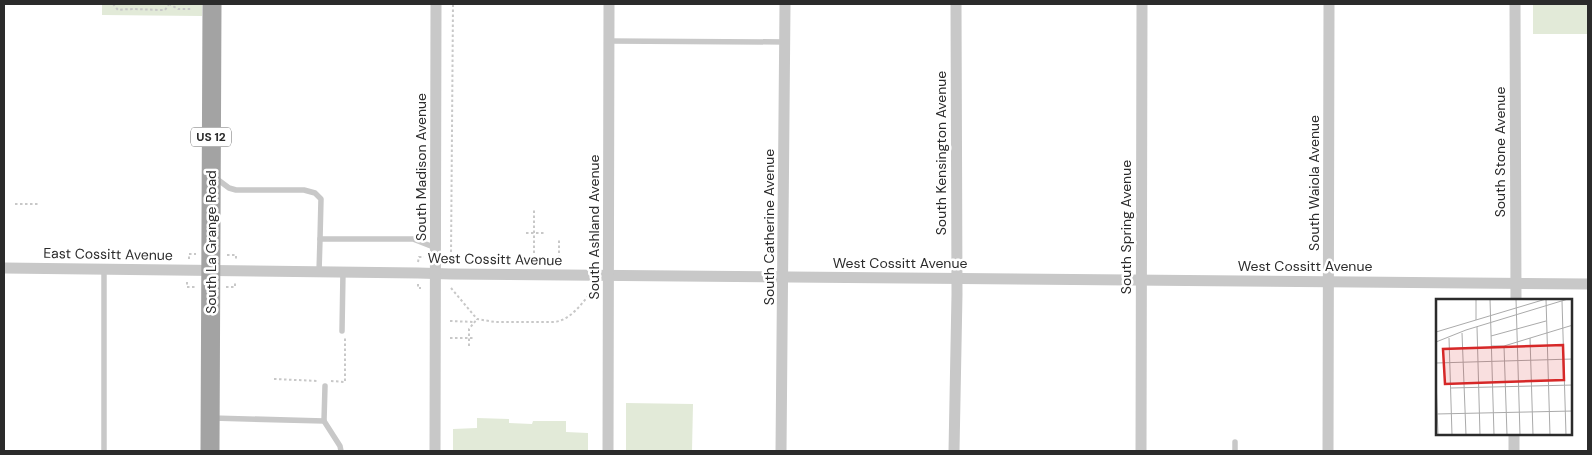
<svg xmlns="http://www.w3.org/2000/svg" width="1592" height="455" viewBox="0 0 1592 455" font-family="'DM Sans',sans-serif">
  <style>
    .green { fill: #e2ead8 }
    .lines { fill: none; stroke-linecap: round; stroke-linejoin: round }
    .path { stroke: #c8c8c8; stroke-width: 2; stroke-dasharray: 2.5 2.5; stroke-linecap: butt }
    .service { stroke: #c8c8c8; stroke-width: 5.5 }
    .minor { stroke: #c8c8c8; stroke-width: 11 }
    .primary { stroke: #a3a3a3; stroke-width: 19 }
    .labels { text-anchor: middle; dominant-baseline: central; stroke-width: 5; stroke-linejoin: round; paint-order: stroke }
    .shield { fill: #fff; stroke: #6b6b6b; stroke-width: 1 }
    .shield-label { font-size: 12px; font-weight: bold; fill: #2b2b2b }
    .street-label { font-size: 14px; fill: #2b2b2b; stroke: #fff }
    .inset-road { fill: none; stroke: #aaa; stroke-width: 1 }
    .view { fill: #d62828; fill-opacity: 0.15; stroke: #d62828; stroke-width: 2.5 }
    .inset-edge { fill: none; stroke: #2b2b2b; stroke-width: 2.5 }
  </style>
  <rect width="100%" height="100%" fill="#fff"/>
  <!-- green -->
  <g class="green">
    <path d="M102,4H202V16L102,15Z"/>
    <rect x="1533" y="4" width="55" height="30"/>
    <path d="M626,403L693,404L692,451H626Z"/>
    <path d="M477,418L509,419V423L532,424L533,421H566V432L588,433V451H453V429L477,428Z"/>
  </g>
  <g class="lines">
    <!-- path -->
    <g class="path">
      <path d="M113,4L118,10C134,8 149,10 165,10L169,4"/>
      <path d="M169,4L178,9H191"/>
      <path d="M15,204H38"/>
      <path d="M526,233H546"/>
      <path d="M227,255H236V259"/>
      <path d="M451,257L453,4"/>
      <path d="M534,258V210"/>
      <path d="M559,258V239"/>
      <path d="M189,259V254H196"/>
      <path d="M418,262L419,257H424"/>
      <path d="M187,282V287H196"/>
      <path d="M418,284V288H421"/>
      <path d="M226,287H235V283"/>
      <path d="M451,288L477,319L495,322H555C572,319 582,303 593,290"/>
      <path d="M450,321L475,322"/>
      <path d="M450,338H474"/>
      <path d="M469,346V329L477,319"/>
      <path d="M274,379L319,381"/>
      <path d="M331,381L345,382V338"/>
    </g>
    <!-- service -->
    <g class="service">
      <path d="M609,41L785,42"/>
      <path d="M217,179L229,188L236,190H304L315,193L321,199L320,239"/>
      <path d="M104,269V451"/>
      <path d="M319,272L320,239H413L436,248"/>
      <path d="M342,331L343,272"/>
      <path d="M212,418L324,421L340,446L341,451"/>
      <path d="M324,421L325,386"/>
      <path d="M1235,442V451"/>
    </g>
    <!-- minor -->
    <g class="minor">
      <path d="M1515,4L1516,300"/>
      <path d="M4,268L418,273L451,274L1588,284"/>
      <path d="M435,451L436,4"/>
      <path d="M608,451L609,4"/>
      <path d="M781,451L785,4"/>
      <path d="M954,451L957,294L956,4"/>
      <path d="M1141,451L1142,4"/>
      <path d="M1328,451L1329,4"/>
      <path d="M1514,451V434"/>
    </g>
    <!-- primary -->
    <path class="primary" d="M210,451L212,4"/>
  </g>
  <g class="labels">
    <!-- shield labels -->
    <rect class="shield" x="191" y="127.5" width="40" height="19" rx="4"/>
    <g class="shield-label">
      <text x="211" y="137">US 12</text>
    </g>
    <!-- street labels -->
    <g class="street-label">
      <text transform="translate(1500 152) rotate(-90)">South Stone Avenue</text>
      <text transform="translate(941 153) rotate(-90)">South Kensington Avenue</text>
      <text transform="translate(421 167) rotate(-90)">South Madison Avenue</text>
      <text transform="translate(1314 183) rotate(-90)">South Waiola Avenue</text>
      <text transform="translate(594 227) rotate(-90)">South Ashland Avenue</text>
      <text transform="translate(769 227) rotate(-90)">South Catherine Avenue</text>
      <text transform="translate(1126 227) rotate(-90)">South Spring Avenue</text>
      <text transform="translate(211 242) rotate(-90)">South La Grange Road</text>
      <text transform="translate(108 254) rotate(1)">East Cossitt Avenue</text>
      <text transform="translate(495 259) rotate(1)">West Cossitt Avenue</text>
      <text x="900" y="263">West Cossitt Avenue</text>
      <text x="1305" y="266">West Cossitt Avenue</text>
    </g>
  </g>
  <!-- overview -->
  <g transform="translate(1436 299)">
    <rect width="136" height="136" fill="#fff"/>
    <path class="inset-road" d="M40,0V21M54,0L58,136M80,0L84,136M110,0L114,136M126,2L130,136M41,28L44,136M0,33L110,0M26,34L30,136M55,37L110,22M13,39L16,136M94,39L97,136M0,43L30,31L132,0M55,47H68L137,26M68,47L71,136M0,64L137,60M0,79L2,136M15,89L137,86M0,115L137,112"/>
    <path class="view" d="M127,46L128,81L9,85L7,50Z"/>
    <rect width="136" height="136" class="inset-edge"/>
  </g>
  <!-- border -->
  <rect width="1592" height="455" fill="none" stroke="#2b2b2b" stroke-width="10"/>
</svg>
